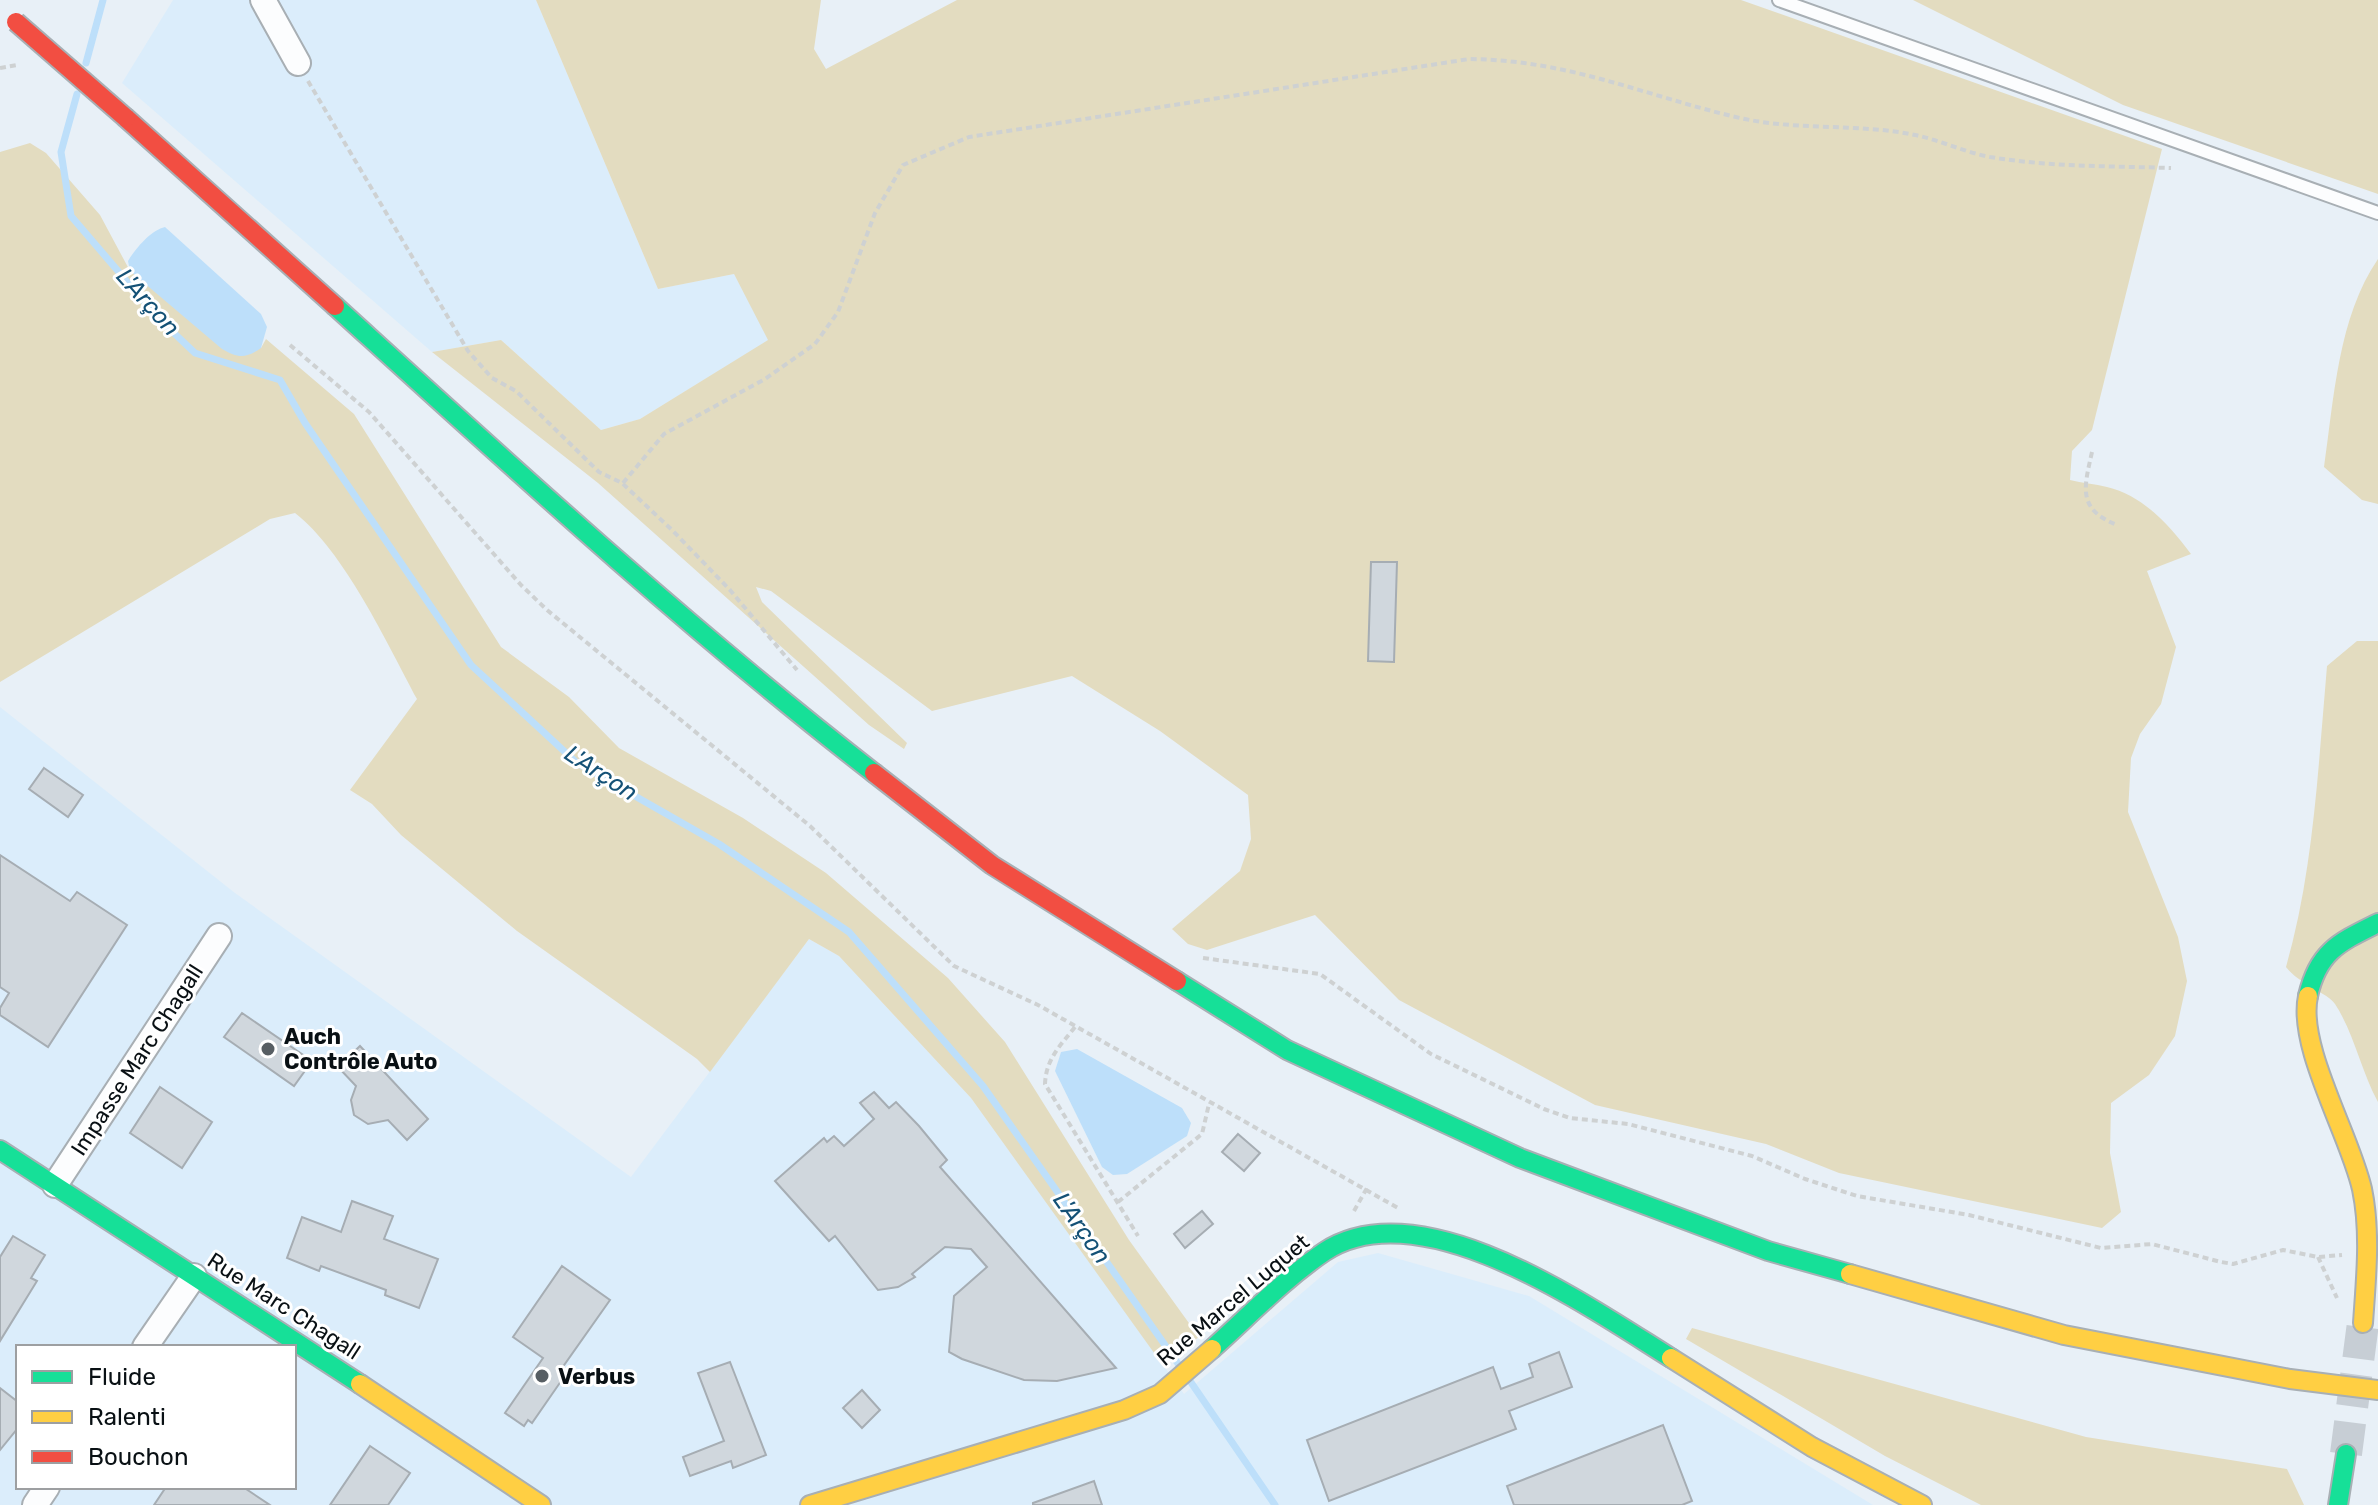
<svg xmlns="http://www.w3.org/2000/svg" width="2378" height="1505" viewBox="0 0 2378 1505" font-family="Rubik,sans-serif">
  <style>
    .built { fill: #dbedfb; fill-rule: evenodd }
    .green { fill: #e3dcc0 }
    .water { fill: #bddffa }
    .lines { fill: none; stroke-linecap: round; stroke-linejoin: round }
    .stream { stroke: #bddffa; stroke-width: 7 }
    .building { fill: #d0d7dd; stroke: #a6adb3; stroke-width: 2 }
    .secondary-tunnel { stroke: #c7ced5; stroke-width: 32; stroke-dasharray: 32 16; stroke-linecap: butt }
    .lane-casing { stroke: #a8afb4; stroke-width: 16 }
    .street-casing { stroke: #a8afb4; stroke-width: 28 }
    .fast-casing { stroke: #a8afb4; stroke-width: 22 }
    .slow-casing { stroke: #a8afb4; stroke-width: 22 }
    .jam-casing { stroke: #a8afb4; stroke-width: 22 }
    .path { stroke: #ced1d2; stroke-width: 4; stroke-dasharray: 6 4; stroke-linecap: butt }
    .lane { stroke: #fcfdfe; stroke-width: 12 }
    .street { stroke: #fcfdfe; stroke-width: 24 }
    .fast { stroke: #16e098; stroke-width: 18 }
    .slow { stroke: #ffcf43; stroke-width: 18 }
    .jam { stroke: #f24e42; stroke-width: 18 }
    .jam-bridge-casing { stroke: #a8afb4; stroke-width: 22; stroke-linecap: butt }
    .jam-bridge { stroke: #f24e42; stroke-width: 18 }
    .poi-dot { fill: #575e63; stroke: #fff; stroke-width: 3 }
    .labels { text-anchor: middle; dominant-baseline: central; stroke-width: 6; stroke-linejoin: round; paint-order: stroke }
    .poi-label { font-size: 22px; font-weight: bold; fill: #091014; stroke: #fff; text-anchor: start }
    .street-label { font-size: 22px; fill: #091014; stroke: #fff }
    .water-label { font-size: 24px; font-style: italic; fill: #145176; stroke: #fff }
  </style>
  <rect width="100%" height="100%" fill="#e8f0f7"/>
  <!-- built -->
  <g class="built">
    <path d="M173,0H536L658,289L734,274L769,340L640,419L601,430L501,340L432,352L122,83Z"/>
    <path d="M0,707L235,893L631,1177L809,939L839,956L971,1098L1184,1394L1338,1262L1378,1253L1529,1296L1873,1505H0ZM18,1347H294V1487H18Z"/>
  </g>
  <!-- green -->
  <g class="green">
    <path d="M536,0H821L814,49L826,69L957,0H1741L2162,149L2092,430L2072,451L2070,480C2082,483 2095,484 2107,487C2144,496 2169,525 2191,554L2147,571L2176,647L2161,704L2140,734L2131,758L2128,812L2178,937L2187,981L2175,1036L2149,1075L2111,1103L2110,1153L2121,1212L2102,1228L1839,1173L1766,1144L1595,1105L1399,1000L1315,915L1207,950L1188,944L1172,929L1240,871L1251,839L1248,795L1160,731L1072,676L932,711L771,591L756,587L762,602L907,743L904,749L869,725L598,483L432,352L501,340L601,430L640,419L768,340L734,274L658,289Z"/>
    <path d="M1913,0H2378V194L2123,105Z"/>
    <path d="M30,143L46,153L100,215L130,271L261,348L266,339L354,414L501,647L569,697L619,748L743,818L826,873L948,978L1005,1042L1129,1240L1199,1337L1162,1364L971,1098L839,956L809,939L710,1072L697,1059L517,931L401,835L372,804L350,790L417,699C387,643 344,551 295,513L270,519L0,682V152Z"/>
    <path d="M2378,259V504L2362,500L2324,467C2334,399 2338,317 2378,259Z"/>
    <path d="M2357,641H2378V1102C2361,1071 2354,1033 2335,1004C2328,993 2300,985 2286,967C2314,869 2318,767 2327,666Z"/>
    <path d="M1692,1328L2086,1437L2287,1469L2304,1505H1981L1885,1456L1686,1339Z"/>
  </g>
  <!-- water -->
  <g class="water">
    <path d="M165,227L261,314L267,327L261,348C245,359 238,358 222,349L130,271L128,261C135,249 151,230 165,227Z"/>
    <path d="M1077,1049L1182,1108L1191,1123L1187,1136L1127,1174L1113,1175L1102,1167L1055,1071L1061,1052Z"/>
  </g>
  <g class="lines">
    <!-- stream -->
    <g class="stream">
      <path d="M86,63L103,0"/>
      <path d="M77,94L61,152L71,216L159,319L195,353L280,380L305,423L471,665L577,763L719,844L849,932L983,1086L1179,1365"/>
      <path d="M1188,1378L1275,1505"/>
    </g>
  </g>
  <!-- building -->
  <g class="building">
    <path d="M1371,562H1397L1394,662L1368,661Z"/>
    <path d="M44,768L83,795L68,817L29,789Z"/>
    <path d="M0,855L70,901L77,892L127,925L48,1047L0,1015V1008L9,993L0,987Z"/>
    <path d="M242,1013L312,1061L294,1086L224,1037Z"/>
    <path d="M360,1046L428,1119L407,1140L388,1120L368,1124L354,1115L351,1100L356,1086L338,1067Z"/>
    <path d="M160,1087L212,1122L182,1168L130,1133Z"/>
    <path d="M874,1092L889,1108L896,1102L919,1126L947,1160L940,1167L1116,1368L1057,1381L1024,1380L962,1359L949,1352L954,1296L987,1267L971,1249L945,1247L912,1274L915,1277L898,1287L878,1290L835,1236L829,1241L775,1181L824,1138L827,1142L834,1136L844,1146L874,1119L860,1103Z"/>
    <path d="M1238,1134L1260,1153L1244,1171L1222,1152Z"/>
    <path d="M352,1201L393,1216L384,1239L438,1259L419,1308L385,1295L386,1290L321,1266L319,1271L287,1258L302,1217L341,1232Z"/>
    <path d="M1202,1211L1213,1224L1185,1248L1174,1234Z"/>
    <path d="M13,1236L45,1255L31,1278L37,1281L0,1341V1257Z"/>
    <path d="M562,1266L610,1300L560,1371L566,1374L532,1423L528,1420L524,1426L505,1413L543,1358L513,1337Z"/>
    <path d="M1559,1352L1572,1387L1509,1411L1516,1429L1329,1501L1307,1440L1493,1367L1501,1389L1533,1377L1529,1364Z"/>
    <path d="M730,1362L766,1455L733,1468L731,1461L690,1476L683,1457L724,1441L698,1373Z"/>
    <path d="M0,1388L18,1402V1428L0,1450Z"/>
    <path d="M862,1390L880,1410L862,1428L843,1408Z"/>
    <path d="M1663,1425L1692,1501L1682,1505H1514L1507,1486Z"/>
    <path d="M370,1446L410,1473L388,1505H330Z"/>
    <path d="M1094,1481L1102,1505H1033V1503Z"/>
    <path d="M166,1487H243L270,1505H154Z"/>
  </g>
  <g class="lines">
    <!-- secondary-tunnel -->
    <path class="secondary-tunnel" d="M2346,1454L2363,1323"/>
    <defs>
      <path id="lane" d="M1779,0L2378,213"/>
      <g id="street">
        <path d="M263,0L298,63"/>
        <path d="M55,1185L219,936"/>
        <path d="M145,1347L194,1276"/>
        <path d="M35,1505L47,1487"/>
      </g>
      <g id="fast">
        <path d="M335,306C511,466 686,627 874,773"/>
        <path d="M1177,981L1287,1050L1520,1158L1768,1251L1850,1274"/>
        <path d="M2308,996C2318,951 2340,942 2378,923"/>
        <path d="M0,1150L360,1384"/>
        <path d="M1212,1349C1248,1317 1284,1279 1324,1252C1421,1188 1589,1307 1671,1358"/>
        <path d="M2338,1505L2346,1454"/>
      </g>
      <g id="slow">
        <path d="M2308,996C2297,1047 2350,1135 2362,1189C2371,1232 2366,1279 2363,1323"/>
        <path d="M1850,1274L2064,1335L2290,1379L2378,1390"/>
        <path d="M1671,1358L1812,1447L1922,1505"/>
        <path d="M360,1384L541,1505"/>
        <path d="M810,1505L1124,1410L1160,1394L1212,1349"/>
      </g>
      <g id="jam">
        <path d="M126,118L335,306"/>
        <path d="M874,773L992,865L1177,981"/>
      </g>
    </defs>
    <!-- lane casing -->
    <use href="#lane" class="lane-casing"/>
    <!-- street casing -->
    <use href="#street" class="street-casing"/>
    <!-- fast casing -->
    <use href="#fast" class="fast-casing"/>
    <!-- slow casing -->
    <use href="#slow" class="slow-casing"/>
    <!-- jam casing -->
    <use href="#jam" class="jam-casing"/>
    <!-- path -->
    <g class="path">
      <path d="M0,68L17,65"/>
      <path d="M308,81L468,351L492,378L516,391L599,472L622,483L672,530L730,590L797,670"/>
      <path d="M290,345L369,412L521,585L547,610L810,826L954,966L1038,1005L1398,1208"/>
      <path d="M2092,452C2084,488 2077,509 2117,525"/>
      <path d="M623,483L664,434L765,379L815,344L838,312L875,213L903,165L969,137L1469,59C1570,60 1645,96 1740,118C1798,131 1858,123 1915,135C1940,140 1964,152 1990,157C2050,167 2111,166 2171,168"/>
      <path d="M1203,958L1320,974L1431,1054L1544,1109L1570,1118L1628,1124L1752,1156L1805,1179L1857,1196L1969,1215L2101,1248L2152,1244L2221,1262L2233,1264L2283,1250L2318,1257L2342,1255"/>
      <path d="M1075,1027C1060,1046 1046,1059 1045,1084L1138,1236"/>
      <path d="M1118,1202L1202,1134L1209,1104"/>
      <path d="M1354,1211L1367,1188"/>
      <path d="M2318,1257L2337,1298"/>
    </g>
    <!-- lane -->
    <use href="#lane" class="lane"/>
    <!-- street -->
    <use href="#street" class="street"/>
    <!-- fast -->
    <use href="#fast" class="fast"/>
    <!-- slow -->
    <use href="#slow" class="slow"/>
    <!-- jam -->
    <use href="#jam" class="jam"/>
    <defs>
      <path id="jam-bridge" d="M16,22L126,118"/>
    </defs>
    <!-- jam-bridge casing -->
    <use href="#jam-bridge" class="jam-bridge-casing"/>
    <!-- jam-bridge -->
    <use href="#jam-bridge" class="jam-bridge"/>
  </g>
  <!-- markers -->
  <g class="poi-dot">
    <circle cx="268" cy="1049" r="8"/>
    <circle cx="542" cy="1376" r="8"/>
  </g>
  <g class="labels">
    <!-- poi labels -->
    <g class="poi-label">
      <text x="284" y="1036">Auch<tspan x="284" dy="25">Contrôle Auto</tspan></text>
      <text x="558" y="1376">Verbus</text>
    </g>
    <!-- street labels -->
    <g class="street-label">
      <text transform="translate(137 1060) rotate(-57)">Impasse Marc Chagall</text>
      <text transform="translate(1233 1300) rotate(-40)">Rue Marcel Luquet</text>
      <text transform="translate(284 1306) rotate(33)">Rue Marc Chagall</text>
    </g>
    <!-- water labels -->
    <g class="water-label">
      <text transform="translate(148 302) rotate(48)">L'Arçon</text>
      <text transform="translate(601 773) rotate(33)">L'Arçon</text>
      <text transform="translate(1082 1228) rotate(55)">L'Arçon</text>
    </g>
  </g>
  <!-- legend -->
  <rect x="16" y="1345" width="280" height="144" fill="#ffffff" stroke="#9d9fa1" stroke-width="2"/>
  <rect x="32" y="1371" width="40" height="12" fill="#16e098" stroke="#9d9fa1" stroke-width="2"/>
  <text x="88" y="1385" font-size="24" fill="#091014">Fluide</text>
  <rect x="32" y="1411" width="40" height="12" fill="#ffcf43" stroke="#9d9fa1" stroke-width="2"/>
  <text x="88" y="1425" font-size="24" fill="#091014">Ralenti</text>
  <rect x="32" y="1451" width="40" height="12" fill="#f24e42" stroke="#9d9fa1" stroke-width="2"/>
  <text x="88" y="1465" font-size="24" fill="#091014">Bouchon</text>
</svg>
